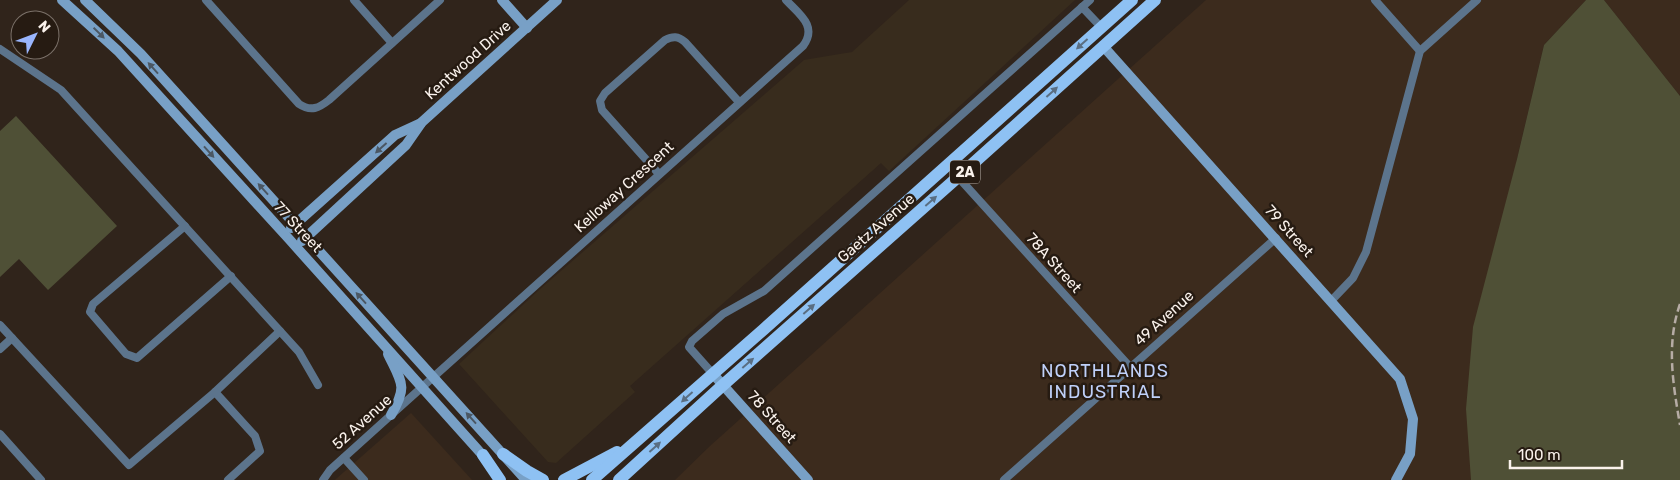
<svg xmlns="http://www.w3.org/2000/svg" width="1680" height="480" viewBox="0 0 1680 480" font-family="Rubik,sans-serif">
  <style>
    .commercial { fill: #382c1d }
    .built { fill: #3c2b1d }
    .green { fill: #4f5036 }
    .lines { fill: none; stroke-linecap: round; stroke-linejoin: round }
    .street { stroke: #5c748c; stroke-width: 8 }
    .secondary { stroke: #78a0c6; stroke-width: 10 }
    .primary { stroke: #8ec1f3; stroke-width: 12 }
    .rail { stroke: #b6aca5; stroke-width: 2.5; stroke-dasharray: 8 4; stroke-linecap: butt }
    .oneway { fill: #4b5763 }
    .oneway2 { fill: #5a6e82 }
    .labels { text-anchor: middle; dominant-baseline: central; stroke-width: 5; stroke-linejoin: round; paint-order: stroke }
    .shield { fill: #261b12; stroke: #bab2ab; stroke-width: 1 }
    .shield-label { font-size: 14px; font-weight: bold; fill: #faf2ec }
    .street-label { font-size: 15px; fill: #faf2ec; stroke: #261b12 }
    .quarter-label { font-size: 18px; letter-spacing: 1px; fill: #bfd0f9; stroke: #261b12 }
  </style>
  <rect width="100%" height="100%" fill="#30241b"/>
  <!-- commercial -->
  <path class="commercial" d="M909,0H1075L889,171L881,163L630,386L635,392L556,463L548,462L459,364L539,290L804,60L852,52Z"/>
  <!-- built -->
  <g class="built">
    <path d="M1206,0H1586L1544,45L1517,159L1471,480H675L710,446Z"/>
    <path d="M1604,0H1680V96Z"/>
    <path d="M411,413L472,480H335L336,479Z"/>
  </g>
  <!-- green -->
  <g class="green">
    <path d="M1586,0H1604L1680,96V480H1471L1466,409L1473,327L1517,159L1544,45Z"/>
    <path d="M16,116L117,226L48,290L19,259L0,277V131Z"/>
  </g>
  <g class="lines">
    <!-- street -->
    <g class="street">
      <path d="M206,0L299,104C311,112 319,108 329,100L440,0"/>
      <path d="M354,0L392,43"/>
      <path d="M1375,0L1420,51"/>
      <path d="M1082,7L1101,27"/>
      <path d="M0,49L61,90L299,352L318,385"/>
      <path d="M659,174L602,110L600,101L605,93L665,40C673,36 678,36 685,42L739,102"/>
      <path d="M958,177L1130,367"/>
      <path d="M185,226L93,304L90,312L126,354L137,358L231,276"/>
      <path d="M1331,301L1353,278L1366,252L1420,51L1477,0"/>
      <path d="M0,325L129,465L215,392L280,331"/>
      <path d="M0,349L12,338"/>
      <path d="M713,374L689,347L692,341L723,314L764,291L1090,0"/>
      <path d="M215,392L255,436L260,451L228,480"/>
      <path d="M0,434L41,480"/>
      <path d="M344,458L364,480"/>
      <path d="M323,480L330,470L391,415L803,46C818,26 799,14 786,0"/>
      <path d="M1004,480L1276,238"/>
    </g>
    <!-- secondary -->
    <g class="secondary">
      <path d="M62,0L118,51L289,239L487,460"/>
      <path d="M85,0L141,54L526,480"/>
      <path d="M502,0L527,28"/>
      <path d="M1103,46L1400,379L1413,419L1410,454L1396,480"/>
      <path d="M291,228L395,135L421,123"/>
      <path d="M302,241L406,145L422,122L557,0"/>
      <path d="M388,354C402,383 408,386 391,415"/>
      <path d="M713,374L808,480"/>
    </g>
    <!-- primary -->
    <g class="primary">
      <path d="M503,454L527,471L543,480"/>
      <path d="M483,455L500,480"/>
      <path d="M564,480L617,452"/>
      <path d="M592,480L763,330L1132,0"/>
      <path d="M619,480L723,385L958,177L1155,0"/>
    </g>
    <!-- rail -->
    <path class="rail" d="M1680,304C1666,344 1673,384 1680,425"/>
  </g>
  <!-- one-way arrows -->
  <defs><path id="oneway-solid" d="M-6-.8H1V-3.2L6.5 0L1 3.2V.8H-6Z" transform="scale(1.25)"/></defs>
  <g class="oneway">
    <use href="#oneway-solid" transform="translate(99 33) rotate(44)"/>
    <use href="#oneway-solid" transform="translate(153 68) rotate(-132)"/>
    <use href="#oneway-solid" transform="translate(381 148) rotate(138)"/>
    <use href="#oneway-solid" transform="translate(209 152) rotate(48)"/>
    <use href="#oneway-solid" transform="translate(263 189) rotate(-132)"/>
    <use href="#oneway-solid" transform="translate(361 298) rotate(-132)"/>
    <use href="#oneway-solid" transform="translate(471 418) rotate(-132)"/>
  </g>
  <g class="oneway2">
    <use href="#oneway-solid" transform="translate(1082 44) rotate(138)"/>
    <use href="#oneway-solid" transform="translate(1052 92) rotate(-42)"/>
    <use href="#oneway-solid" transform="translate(931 201) rotate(-41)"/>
    <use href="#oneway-solid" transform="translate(809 309) rotate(-41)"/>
    <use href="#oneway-solid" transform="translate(748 363) rotate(-41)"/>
    <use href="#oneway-solid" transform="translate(687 397) rotate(138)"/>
    <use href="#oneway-solid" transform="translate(655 447) rotate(-42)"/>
  </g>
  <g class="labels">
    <!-- shield labels -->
    <rect class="shield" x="950" y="160.5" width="30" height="23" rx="4"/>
    <g class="shield-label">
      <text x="965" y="172">2A</text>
    </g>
    <!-- street labels -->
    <g class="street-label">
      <text transform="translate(468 60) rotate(-42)">Kentwood Drive</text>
      <text transform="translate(624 187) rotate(-42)">Kelloway Crescent</text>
      <text transform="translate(298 227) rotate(47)">77 Street</text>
      <text transform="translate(876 228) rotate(-41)">Gaetz Avenue</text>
      <text transform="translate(1289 231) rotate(48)">79 Street</text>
      <text transform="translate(1054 263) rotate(48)">78A Street</text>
      <text transform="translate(1164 318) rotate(-42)">49 Avenue</text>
      <text transform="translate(772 417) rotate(48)">78 Street</text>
      <text transform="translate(362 422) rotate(-42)">52 Avenue</text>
    </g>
    <!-- quarter labels -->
    <g class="quarter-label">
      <text x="1105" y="371">NORTHLANDS<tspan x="1105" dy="21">INDUSTRIAL</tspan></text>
    </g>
  </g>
  <!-- north arrow -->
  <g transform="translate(35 35) rotate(48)"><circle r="24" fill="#261b12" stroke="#7b7169"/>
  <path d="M0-4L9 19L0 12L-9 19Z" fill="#99b5fd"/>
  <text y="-8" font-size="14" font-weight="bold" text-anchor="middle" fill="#faf2ec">N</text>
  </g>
  <!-- scale -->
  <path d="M1510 460v8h112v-8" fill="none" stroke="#faf2ec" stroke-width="2.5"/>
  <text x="1518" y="460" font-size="15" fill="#faf2ec" stroke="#261b12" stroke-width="4" paint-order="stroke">100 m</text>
</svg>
